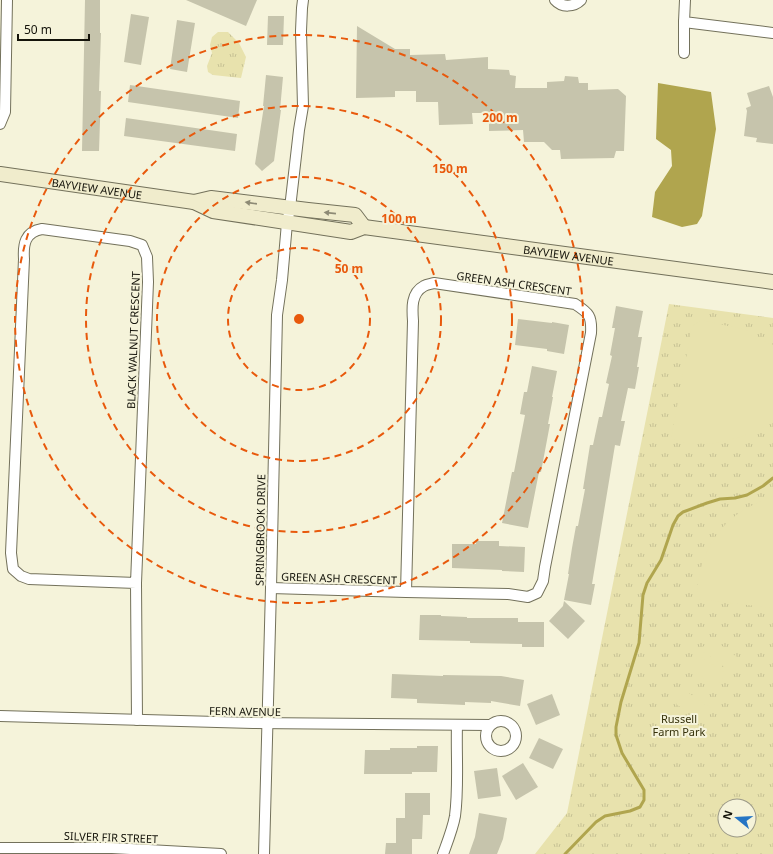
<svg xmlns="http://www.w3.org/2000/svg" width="773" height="854" viewBox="0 0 773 854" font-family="'Noto Sans',sans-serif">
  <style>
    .park { fill: url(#park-tufts); fill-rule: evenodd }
    .pitch { fill: #e8e2ad }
    .water { fill: #b0a54e }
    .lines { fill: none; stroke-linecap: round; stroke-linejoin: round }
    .stream { stroke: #b0a54e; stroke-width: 3 }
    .building { fill: #c6c4ac }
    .street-casing { stroke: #73715b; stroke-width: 12 }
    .secondary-casing { stroke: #73715b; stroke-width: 16 }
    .street { stroke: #fff; stroke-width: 10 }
    .secondary { stroke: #f0eccc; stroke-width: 14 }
    .oneway { fill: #8d8a75 }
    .ring { fill: none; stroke: #e8590c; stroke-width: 2; stroke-dasharray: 7 5 }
    .labels { text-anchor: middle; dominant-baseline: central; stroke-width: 4; stroke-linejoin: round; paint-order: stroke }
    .street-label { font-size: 11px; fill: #14130a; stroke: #f5f3da }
    .park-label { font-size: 11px; fill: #35310a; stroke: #f5f3da }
    .centre { fill: #e8590c; stroke: #f5f3da; stroke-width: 2 }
    .ring-label { font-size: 12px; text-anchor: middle; font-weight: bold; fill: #e8590c; stroke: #f5f3da; stroke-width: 4; stroke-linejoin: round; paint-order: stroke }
  </style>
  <defs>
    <pattern id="park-tufts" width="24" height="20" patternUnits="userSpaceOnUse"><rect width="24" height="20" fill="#e8e2ad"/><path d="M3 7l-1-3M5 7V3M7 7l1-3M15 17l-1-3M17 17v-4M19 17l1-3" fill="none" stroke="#c6c194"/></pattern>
  </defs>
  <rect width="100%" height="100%" fill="#f5f3da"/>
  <!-- park -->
  <g class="park">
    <path d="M218,32H228L239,43L246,57L241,78L213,75L208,72L207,66L212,53L210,45L212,37Z"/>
    <path d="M669,304L773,318V854H535L567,813ZM725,806H749V830H725Z"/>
  </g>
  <!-- pitch -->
  <g class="pitch">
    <path d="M701,320L751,331V335L773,345V419L766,426L741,437L716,443L690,444L671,439L692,326Z"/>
    <path d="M773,497V608L697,599C697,549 725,511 773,497Z"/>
    <path d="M710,637L737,657L728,670L701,650Z"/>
    <path d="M699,655L726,674L716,687L690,668Z"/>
    <path d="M686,691L713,710L704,723L676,704Z"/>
    <path d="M674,708L701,727L692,740L665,721Z"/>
  </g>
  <!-- water -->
  <path class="water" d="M658,83L711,92L716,129L702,216L697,224L682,227L652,217L655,192L672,166L671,150L656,139Z"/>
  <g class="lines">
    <!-- stream -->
    <path class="stream" d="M565,854L596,822L605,816L630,811L640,807L644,800V790L622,753L616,735V727L621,702L639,643L643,595L647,583L661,560L673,525L678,516L683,512L707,503L720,499L735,498L747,495L763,486L773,478"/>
  </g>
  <!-- building -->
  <g class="building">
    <path d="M85,0H100V33H101L99,91H101L99,151H82Z"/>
    <path d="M186,0H257L246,26Z"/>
    <path d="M131,14L149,17L141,65L124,62Z"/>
    <path d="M268,16H284L283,45H267Z"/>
    <path d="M177,20L195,23L187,72L170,69Z"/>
    <path d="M357,26L395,49H410V55L445,54L446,60L488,57V69L509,70L510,75L516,76L515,88H547V82L564,81L565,76L578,77L579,83H588V90L618,89L626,96L624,151H616L614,158L561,159L560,150H552L544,142H524L523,130L489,131V113H472L473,124L439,125L438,102H416V91H395V97L356,98Z"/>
    <path d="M266,75L283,77L280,110H281L274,161L262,171L255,164L264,106H263Z"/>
    <path d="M130,85L240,101L238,118L128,102Z"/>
    <path d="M769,86L773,97V144L756,142L757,138L744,136L747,111L746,108L751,106L747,93Z"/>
    <path d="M126,118L237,134L235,151L124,136Z"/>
    <path d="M616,306L643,311L638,337H642L637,367H639L635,389L628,388L621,421H625L620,446L615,445L592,584H595L591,605L564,600L569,574H568L572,548L576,526H578L585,489H583L590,445H593L599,417H602L609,384L606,383L612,356L610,355L615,328H612Z"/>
    <path d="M518,319L552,323V322L569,325L564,354L547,351V349L515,345Z"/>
    <path d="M532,366L557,371L552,397H553L548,424H550L541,472H539L528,528L502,523L512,472H514L525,415L520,414L524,392H527Z"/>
    <path d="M476,541H499V546L525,547L524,572L502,571V570L452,568V544H476Z"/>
    <path d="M564,601L585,621L568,639L549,621L563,606Z"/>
    <path d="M420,615H441V616L467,617V618H518V622H544V647H522V644L470,643V641L419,640Z"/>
    <path d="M392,674L443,676V675L501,676L524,680L520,706L491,701V703L465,702V705L442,704L417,703V699L391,698Z"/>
    <path d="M552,694L560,715L536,725L527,704Z"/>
    <path d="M539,738L563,749L553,769L529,758Z"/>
    <path d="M417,746H438L437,772H412V774H364L365,750H390V748H417Z"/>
    <path d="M523,763L538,787L516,800L502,776Z"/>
    <path d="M497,768L501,796L478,799L474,771Z"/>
    <path d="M405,793H430V815H423L422,839H412V854H385L386,843H396V818H405Z"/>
    <path d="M479,813L507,818L503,839L497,854H469L475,837Z"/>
  </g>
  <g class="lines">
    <defs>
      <g id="street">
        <path d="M555,0C562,8 574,7 581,0"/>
        <path d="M685,0L684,22L773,33"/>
        <path d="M684,53V22"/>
        <path d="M0,124L5,112L7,0"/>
        <path d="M136,583L29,579L21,576L13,569L11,553L24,259C23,244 25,232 42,229L130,241L142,245L147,257L148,282L136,583L137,720"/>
        <path d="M271,588L406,592L508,594L528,597L537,593L543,581L545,567L591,333C592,316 589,313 575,304L434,283C431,284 427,284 424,286C411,293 412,308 413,321L406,592"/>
        <path d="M0,716L253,723L490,725"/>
        <circle cx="501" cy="736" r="15"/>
        <path d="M0,848H112L221,854"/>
        <path d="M264,854L271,588L277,315L282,280L287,223L290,208L299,130L303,106L301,31L302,8L303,0"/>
        <path d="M443,854C447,843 453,828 455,816C459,786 456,755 457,725"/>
      </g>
      <g id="secondary">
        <path id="s1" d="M0,174L194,202L213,211L351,232L364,227L773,282"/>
        <path d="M194,202L211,198L308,210L355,215L364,227"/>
      </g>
    </defs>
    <!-- street casing -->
    <use href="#street" class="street-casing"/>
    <!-- secondary casing -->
    <use href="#secondary" class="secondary-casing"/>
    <!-- street -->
    <use href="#street" class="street"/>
    <!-- secondary -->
    <use href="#secondary" class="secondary"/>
  </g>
  <!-- one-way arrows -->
  <defs><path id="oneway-solid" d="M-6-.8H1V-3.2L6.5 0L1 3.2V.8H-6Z"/></defs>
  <g class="oneway">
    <use href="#oneway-solid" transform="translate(251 203) rotate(-172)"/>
    <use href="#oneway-solid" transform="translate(330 213) rotate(-174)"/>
  </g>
  <!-- distance rings -->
  <g class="ring">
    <circle cx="299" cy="319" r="71"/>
    <circle cx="299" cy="319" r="142"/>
    <circle cx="299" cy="319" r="213"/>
    <circle cx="299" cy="319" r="284"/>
  </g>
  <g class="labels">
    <!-- street labels -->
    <g class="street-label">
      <text stroke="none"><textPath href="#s1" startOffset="98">BAYVIEW AVENUE</textPath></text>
      <text stroke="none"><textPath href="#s1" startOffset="577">BAYVIEW AVENUE</textPath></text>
      <text transform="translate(514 283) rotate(8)">GREEN ASH CRESCENT</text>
      <text transform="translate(133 340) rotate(-88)">BLACK WALNUT CRESCENT</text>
      <text transform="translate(260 530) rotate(-89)">SPRINGBROOK DRIVE</text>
      <text transform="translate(339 578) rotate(2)">GREEN ASH CRESCENT</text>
      <text transform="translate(245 711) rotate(1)">FERN AVENUE</text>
      <text transform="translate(111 837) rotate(2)">SILVER FIR STREET</text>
    </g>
    <!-- park labels -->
    <g class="park-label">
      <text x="679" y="718">Russell<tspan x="679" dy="13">Farm Park</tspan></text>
    </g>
  </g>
  <circle cx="299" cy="319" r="6" class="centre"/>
  <g class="ring-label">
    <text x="500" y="122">200 m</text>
    <text x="450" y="173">150 m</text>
    <text x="399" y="223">100 m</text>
    <text x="349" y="273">50 m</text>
  </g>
  <!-- north arrow -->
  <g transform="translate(737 818) rotate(288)"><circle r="19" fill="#f5f3da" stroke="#9b9987"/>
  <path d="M0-3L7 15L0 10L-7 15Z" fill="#2575c4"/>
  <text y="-6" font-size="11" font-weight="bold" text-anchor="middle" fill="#14130a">N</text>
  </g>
  <!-- scale -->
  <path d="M18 34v6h71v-6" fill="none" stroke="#14130a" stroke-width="2"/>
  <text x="24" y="34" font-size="12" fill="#14130a" stroke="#f5f3da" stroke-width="3" paint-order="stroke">50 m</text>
</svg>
